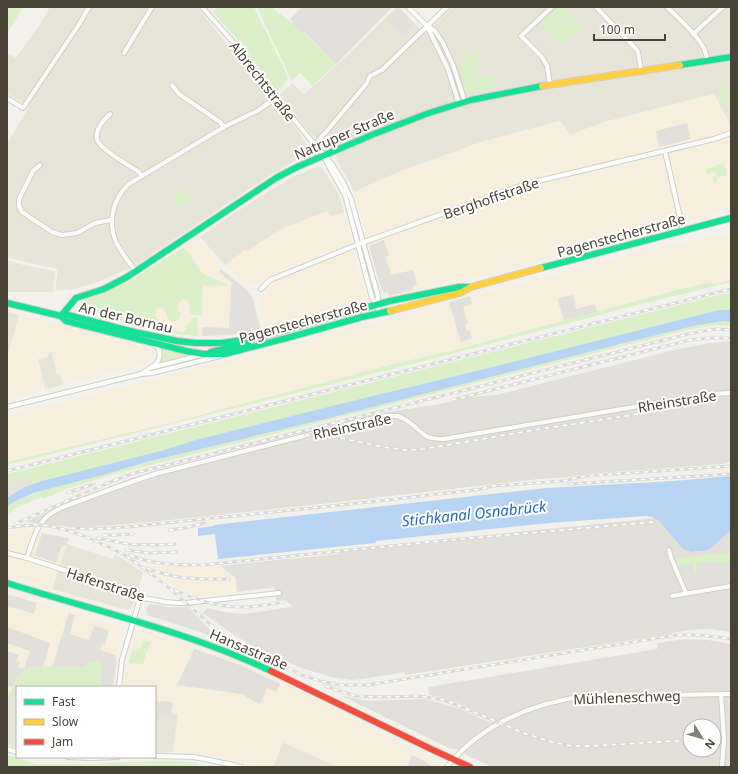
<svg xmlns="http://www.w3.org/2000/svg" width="738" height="774" viewBox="0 0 738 774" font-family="'Noto Sans',sans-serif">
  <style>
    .residential { fill: #e7e4d8 }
    .commercial { fill: #f6efdd }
    .industrial { fill: #e2e0d9; fill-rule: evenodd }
    .green { fill: #dbefc9 }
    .parking { fill: #e1e0da }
    .water { fill: #b8d4f3 }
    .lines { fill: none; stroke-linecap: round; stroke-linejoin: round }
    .street-casing { stroke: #d0cfc8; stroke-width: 6 }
    .fast-casing { stroke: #d2d0c1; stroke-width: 8 }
    .slow-casing { stroke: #d2d0c1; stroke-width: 8 }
    .jam-casing { stroke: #d2d0c1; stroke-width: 8 }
    .street { stroke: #fdfdfc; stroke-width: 4 }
    .fast { stroke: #16e098; stroke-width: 6 }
    .slow { stroke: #ffcf43; stroke-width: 6 }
    .jam { stroke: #f24e42; stroke-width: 6 }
    .rail-casing { stroke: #dadad9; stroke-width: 3 }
    .rail { stroke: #fff; stroke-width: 1.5; stroke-dasharray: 4.5; stroke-linecap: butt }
    .labels { text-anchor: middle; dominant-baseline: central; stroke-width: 4; stroke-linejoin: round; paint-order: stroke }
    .street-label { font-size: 14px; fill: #494436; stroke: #fff }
    .water-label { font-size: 15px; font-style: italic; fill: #246bc0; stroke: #fff }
  </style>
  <rect width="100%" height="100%" fill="#f2f1eb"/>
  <!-- residential -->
  <g class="residential">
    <path d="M50,7H197L276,106L296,128L308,147L309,150L308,153L264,179L133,267L95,283L73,289L55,291L58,269L25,262L7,257V144L29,107L7,93V53L16,58L41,23Z"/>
    <path d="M397,7H399L425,34L453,7H731V126L714,94L604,122L570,135L561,121L484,141L396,173L354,192L350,183L337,161L336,159L337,157L332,144L325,143L313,136L279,95L293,83L304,95L338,64Z"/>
    <path d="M318,166L322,168L335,188L340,199L344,213L330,216L328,212L267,238L246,252L245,251L225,265L200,237L225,219L287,180Z"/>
    <path d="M7,260L23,265L55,271L53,292H7Z"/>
    <path d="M7,312L19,315L7,360Z"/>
    <path d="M51,350L57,375L60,374L63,385L45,389L38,359L47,357Z"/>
    <path d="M20,477L33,479V484L24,487L7,498V481Z"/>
    <path d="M67,544L113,559L115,554L143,573L132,608L128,610L52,589Z"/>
    <path d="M9,694H17V747L7,744V698Z"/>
    <path d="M155,713L178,714L173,752L155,753Z"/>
    <path d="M282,742L338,767H273Z"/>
  </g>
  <!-- commercial -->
  <g class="commercial">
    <path d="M714,94L731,126V207L674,226L472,279L447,282L389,297L387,296L382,292L354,192L396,173L484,141L561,121L570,135L604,122Z"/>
    <path d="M328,211L330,216L344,213L352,239L350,244L291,267L249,286L225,265L245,250L246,252L267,238L285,227Z"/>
    <path d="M731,233V280L716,284L707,283L681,289L462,348L386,366L219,410L178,421L7,462V415L190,370L375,322L638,252L693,240Z"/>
    <path d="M196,239L221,268L248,290L253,296L262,329L229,336H197L177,335L162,332L139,325L122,322L86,313L83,311L80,308V306L81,300L106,292L133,279Z"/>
    <path d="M350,251H352L366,296L365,300L362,303L265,329L258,299L268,295L273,283L309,267Z"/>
    <path d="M19,315L142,346L152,349L154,354L153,359L150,362L99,376L63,385L60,374L57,375L51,350L47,357L38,359L45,389L21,395V396L7,400V360Z"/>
    <path d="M18,529H33L42,533L69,538L52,589L7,574V531Z"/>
    <path d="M155,566L204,568L221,566L236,578L237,592L195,596L176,587L152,571Z"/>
    <path d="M7,592L123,628L117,658L114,687H17V694H9L7,698Z"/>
    <path d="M138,629L238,661L443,764V765L442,767H338L283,742L273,767H257L235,761L209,755L193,753L173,752L178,714L155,713V687H124L128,659L136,630Z"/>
  </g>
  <!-- industrial -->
  <g class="industrial">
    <path d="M731,341V462L723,464L585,474L569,477L539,479L330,503L161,521L78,528L26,522L65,504L131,478L148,473L389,412L440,404L470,397L496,395L678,349L711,343Z"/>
    <path d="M656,518L682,548L685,550L691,552L705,551L710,549L731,530V632L712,629L687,630L664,635L405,675V672L363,679L351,680L331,677L302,668L268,654L237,637L203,613L207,608L224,612L243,614L291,607L292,606L285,600L276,601L274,587L237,592L236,578L221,566L339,554V550Z"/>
    <path d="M685,639L708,640L731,644V767H493L470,757L457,749H451L342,696L368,701L425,699L460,709L491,723L495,720L456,702L439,697L429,695L428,687L657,649L658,643ZM690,726H714V750H690Z"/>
  </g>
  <!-- green -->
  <g class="green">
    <path d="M7,7H23L7,34Z"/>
    <path d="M218,7H254L288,77C287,83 281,87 277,92L243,46L213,12Z"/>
    <path d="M257,7H271L292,23L302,33L303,32L336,64L312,86L300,73L291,81L290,77Z"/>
    <path d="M556,7H562L582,28L564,45L540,22Z"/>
    <path d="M476,43L481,50L476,58L479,66L475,73L476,75L483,73L489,77L492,75L496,87L472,92H467L459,63L469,53H470L471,52L473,53L476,50L473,45Z"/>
    <path d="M731,86V103L725,106L719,93L718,88Z"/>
    <path d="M724,163L727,175L717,178V182L714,183L712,177L716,176L715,172L707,174L705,169L719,165V164Z"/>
    <path d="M183,188L192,199L179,208L174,201L175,200L173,197Z"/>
    <path d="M184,247L203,274L231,286L203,285L202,315H192L189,311C189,310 190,305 189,304C188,297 179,299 178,306C178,309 180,312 181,315L177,321C164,324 169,312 162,307L159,308L156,310L155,315L158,320L159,328L162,330C166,330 170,328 175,330C178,331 183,335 186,329C186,328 186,327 186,326C188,323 191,322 192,318H198L197,336L162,332L139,325L122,322L86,313C80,309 80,307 81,300L106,292L133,279Z"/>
    <path d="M731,280V282L618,310L424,361L7,465V462L178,421L219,410L386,366L462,348L681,289L707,283L716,284Z"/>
    <path d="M731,292V326L716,325L687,330L107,476L66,489L43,499L42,497L13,509V511L7,514V507C17,500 27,495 39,491L33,484V479L20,477L7,481V474Z"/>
    <path d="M161,348L183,354V357L160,363L163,355Z"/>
    <path d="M714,554H731V562L716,563L696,562L697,574H694L679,566L682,574L681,575L677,566L676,558Z"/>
    <path d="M143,640L150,642L143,664L129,663L132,650L136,651L137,648L140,649Z"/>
    <path d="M101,660V687H17V694H9L24,669L27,667H84L90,662Z"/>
    <path d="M7,755L36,764H88L154,761H176L198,763L196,767H7Z"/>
  </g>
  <!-- parking -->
  <g class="parking">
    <path d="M302,7H392L336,64L304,32L302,34L292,23L293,22L290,19Z"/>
    <path d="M398,9L414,25L403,36L387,19Z"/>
    <path d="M687,123L691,139L659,147L656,131Z"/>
    <path d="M384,240L389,256L386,257L391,275L413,270L417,285L413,286V290L389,296L388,292L384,293L380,285L370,249L371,245Z"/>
    <path d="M221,269L248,291L252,296L261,329L229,335L202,336L203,327L229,328L231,286L233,284L219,272Z"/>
    <path d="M573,295L576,309L595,304L597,312L564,320L557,298Z"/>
    <path d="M470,296L472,304L463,307L468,323L465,325L467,331L469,330L472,338L461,342L449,302Z"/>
    <path d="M42,533L69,538L66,546L62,545L56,563L35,555Z"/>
    <path d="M288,559L289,571L277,572V576L272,577L273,587L237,591L236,578L230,573L229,565Z"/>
    <path d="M696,562L716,563L731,562V582L689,588L687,574H682L678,566L693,563L694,574H697Z"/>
    <path d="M7,594L37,603L34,614L15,608L7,607Z"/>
    <path d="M150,604L168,607H187L200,619L216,637L147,615L146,609Z"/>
    <path d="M69,613L75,615L70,634L89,640L94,626L109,630L105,644H102L100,650L115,655L116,662L113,687H101V661L90,662L84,667H52Z"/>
    <path d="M7,627L50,643L43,667H27L24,669L12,687L7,685V651L19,655L17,661L20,662L18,667L24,669L30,651L7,643Z"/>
    <path d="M194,649L240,665L280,684L276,692L267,688L260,704L241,694L177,685Z"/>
    <path d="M532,680L535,692L525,694V703L507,710L500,701L498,685H502L503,688L510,687L509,683Z"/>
    <path d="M484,687L497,694L495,697L492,695L488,701L479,698H474L473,692L464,694V691Z"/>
    <path d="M155,701L173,702L171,714L155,713Z"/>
    <path d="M560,706L563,724L545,728L525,722L522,717L545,709Z"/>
    <path d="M412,755L415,756L434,767H407Z"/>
  </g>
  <!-- water -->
  <g class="water">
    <path d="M719,310H731V322L723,321L693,326L620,344L317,421L146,462L106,474L33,493L14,502L7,507V498L24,487L42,481L161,451L196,440L377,395L485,369Z"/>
    <path d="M731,476V530L710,549L705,551L691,552L685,550L682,548L658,520L652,517L646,516L549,523L376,541L375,543L218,559L215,534L198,536V528L214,526V525L547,488L674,481Z"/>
  </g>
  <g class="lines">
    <defs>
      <g id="street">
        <path d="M202,7L242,52L276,98L316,146L332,164L343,182L351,199L378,296L377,305"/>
        <path d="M408,7L427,26L435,31L443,43L453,65L465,102"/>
        <path d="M596,7L636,49L638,52L641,70"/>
        <path d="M667,7C679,19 699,36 705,51C706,54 707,58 707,61"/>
        <path d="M427,26L448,69L459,104"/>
        <path d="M693,34L723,7"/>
        <path d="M124,53L152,7"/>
        <path d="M550,84L547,66L542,57L521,36L552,7"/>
        <path d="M172,85L179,94L220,122L224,127"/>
        <path d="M7,98L23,108L78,26L89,7"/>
        <path d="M110,114C104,120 95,129 97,139C98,148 130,166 139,172L142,176"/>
        <path d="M314,145L326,132L367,83L370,76L382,70L447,7"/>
        <path d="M665,151L683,231"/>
        <path d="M325,159L345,195L372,298L377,305L379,314"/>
        <path d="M40,165L33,171L19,199V206L22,212L52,232L62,235L77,233L95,223L111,220"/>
        <path d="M136,272C130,263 122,254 117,244C107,223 112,200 129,184C133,181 138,179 142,176L224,127L257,111L276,98"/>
        <path d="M261,289L270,280L307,265L359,244L514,188L534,182L714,139L731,133"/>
        <path d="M152,367C161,361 163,351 154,344"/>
        <path d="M141,374L150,368L201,355"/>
        <path d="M7,407L141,374L152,373L220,356"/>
        <path d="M669,550L671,558L686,593"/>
        <path d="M7,553L27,558L131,592L140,598L150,599L165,602L177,603H185L279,593"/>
        <path d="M27,558C31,546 34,532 42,522C52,509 71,504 85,499C108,490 131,482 155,474L378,417C384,416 390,415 397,416C410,419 417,431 428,437C433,439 439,439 444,439L711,394L731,393"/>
        <path d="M672,596L731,586"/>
        <path d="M119,687L122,660L140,598"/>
        <path d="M721,694L724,739L722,767"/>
        <path d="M7,749L17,752"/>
        <path d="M155,756L194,757L229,764L241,767"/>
        <path d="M68,757L92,758L117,757"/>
        <path d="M447,767C480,725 532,703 585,696C611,693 638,695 664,695C686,695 709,694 731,694"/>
      </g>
      <g id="fast">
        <path d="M680,65L731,57"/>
        <path d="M541,268L731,218"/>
        <path d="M7,303L61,316L68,315L134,332L177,341L196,343H222L257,338L390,301L459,287H470"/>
        <path d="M61,316L76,298L104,289L127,277L276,178L297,167L374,134L429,113L471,100L542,86"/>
        <path d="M61,316L66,321L186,351L203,354H225L287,338L362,317L390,311"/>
        <path d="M211,352L248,343"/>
        <path d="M7,583C95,611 187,631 271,671"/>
      </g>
      <g id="slow">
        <path d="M542,86L680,65"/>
        <path d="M390,311L460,293L471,287L541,268"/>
      </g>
      <path id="jam" d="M271,671L431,749L470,767"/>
    </defs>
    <!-- street casing -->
    <use href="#street" class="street-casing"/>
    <!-- fast casing -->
    <use href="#fast" class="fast-casing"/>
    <!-- slow casing -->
    <use href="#slow" class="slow-casing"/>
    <!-- jam casing -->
    <use href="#jam" class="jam-casing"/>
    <!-- street -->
    <use href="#street" class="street"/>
    <!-- fast -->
    <use href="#fast" class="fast"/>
    <!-- slow -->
    <use href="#slow" class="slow"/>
    <!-- jam -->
    <use href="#jam" class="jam"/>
    <defs>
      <g id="rail">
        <path d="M452,400L690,340L708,338H731"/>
        <path d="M305,435L321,434L383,447L406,450L424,449L534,430L665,410"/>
        <path d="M7,471L731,289"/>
        <path d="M569,484L731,474"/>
        <path d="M67,493L94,484"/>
        <path d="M15,524L103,485L131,474L688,334L715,329L731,330"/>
        <path d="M7,528C18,526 29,525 40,525C56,526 70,531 84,536C98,542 113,548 126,556C160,578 189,606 220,633L229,639L302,675L320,681L340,685H368L676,635C695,634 712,636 731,639"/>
        <path d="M71,528L93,529L127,527L379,501L481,489L493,486L563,481L585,476L731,466"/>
        <path d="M169,530L184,528L205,523"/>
        <path d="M103,535H116L133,534"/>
        <path d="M97,538L128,544L154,545L175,544"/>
        <path d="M126,550L149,553L176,552"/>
        <path d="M130,555C153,565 179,565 203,565L450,540L653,522"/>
        <path d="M147,568C176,580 199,579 229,579"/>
        <path d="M175,590C195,600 222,608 244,607C257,607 271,604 284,602"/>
        <path d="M325,686L342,692L357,696L382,697L419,696L444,700L457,705L526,734L556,743L573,746H591L690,740"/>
        <path d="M714,738H717"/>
      </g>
    </defs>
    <!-- rail casing -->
    <use href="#rail" class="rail-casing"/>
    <!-- rail -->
    <use href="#rail" class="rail"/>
  </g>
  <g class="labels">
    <!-- street labels -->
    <g class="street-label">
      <text transform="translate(263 81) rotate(52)">Albrechtstraße</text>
      <text transform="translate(344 134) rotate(-23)">Natruper Straße</text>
      <text transform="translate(491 198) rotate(-19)">Berghoffstraße</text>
      <text transform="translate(621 235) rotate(-15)">Pagenstecherstraße</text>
      <text transform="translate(126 317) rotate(13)">An der Bornau</text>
      <text transform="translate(303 321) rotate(-15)">Pagenstecherstraße</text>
      <text transform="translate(677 401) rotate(-9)">Rheinstraße</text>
      <text transform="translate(352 426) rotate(-12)">Rheinstraße</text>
      <text transform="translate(106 584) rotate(18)">Hafenstraße</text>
      <text transform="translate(249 649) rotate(23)">Hansastraße</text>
      <text transform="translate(627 697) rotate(-2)">Mühleneschweg</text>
    </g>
    <!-- water labels -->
    <g class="water-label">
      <text transform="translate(474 513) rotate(-6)">Stichkanal Osnabrück</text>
    </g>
  </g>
  <!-- border -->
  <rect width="738" height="774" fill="none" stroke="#494436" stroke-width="16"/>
  <!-- legend -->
  <rect x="16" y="686" width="140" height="72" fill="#ffffff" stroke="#b6b4af"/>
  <rect x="24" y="699" width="20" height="6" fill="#16e098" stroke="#b6b4af"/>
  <text x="52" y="706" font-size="12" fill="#494436">Fast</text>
  <rect x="24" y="719" width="20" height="6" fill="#ffcf43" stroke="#b6b4af"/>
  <text x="52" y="726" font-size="12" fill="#494436">Slow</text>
  <rect x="24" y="739" width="20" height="6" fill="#f24e42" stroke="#b6b4af"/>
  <text x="52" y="746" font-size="12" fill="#494436">Jam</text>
  <!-- north arrow -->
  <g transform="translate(702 738) rotate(127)"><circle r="19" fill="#ffffff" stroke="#b6b4af"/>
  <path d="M0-3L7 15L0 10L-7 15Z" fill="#848175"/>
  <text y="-6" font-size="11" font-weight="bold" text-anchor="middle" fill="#494436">N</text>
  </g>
  <!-- scale -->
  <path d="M594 34v6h71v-6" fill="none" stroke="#494436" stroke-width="2"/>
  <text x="600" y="34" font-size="12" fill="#494436" stroke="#ffffff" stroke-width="3" paint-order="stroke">100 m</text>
</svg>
